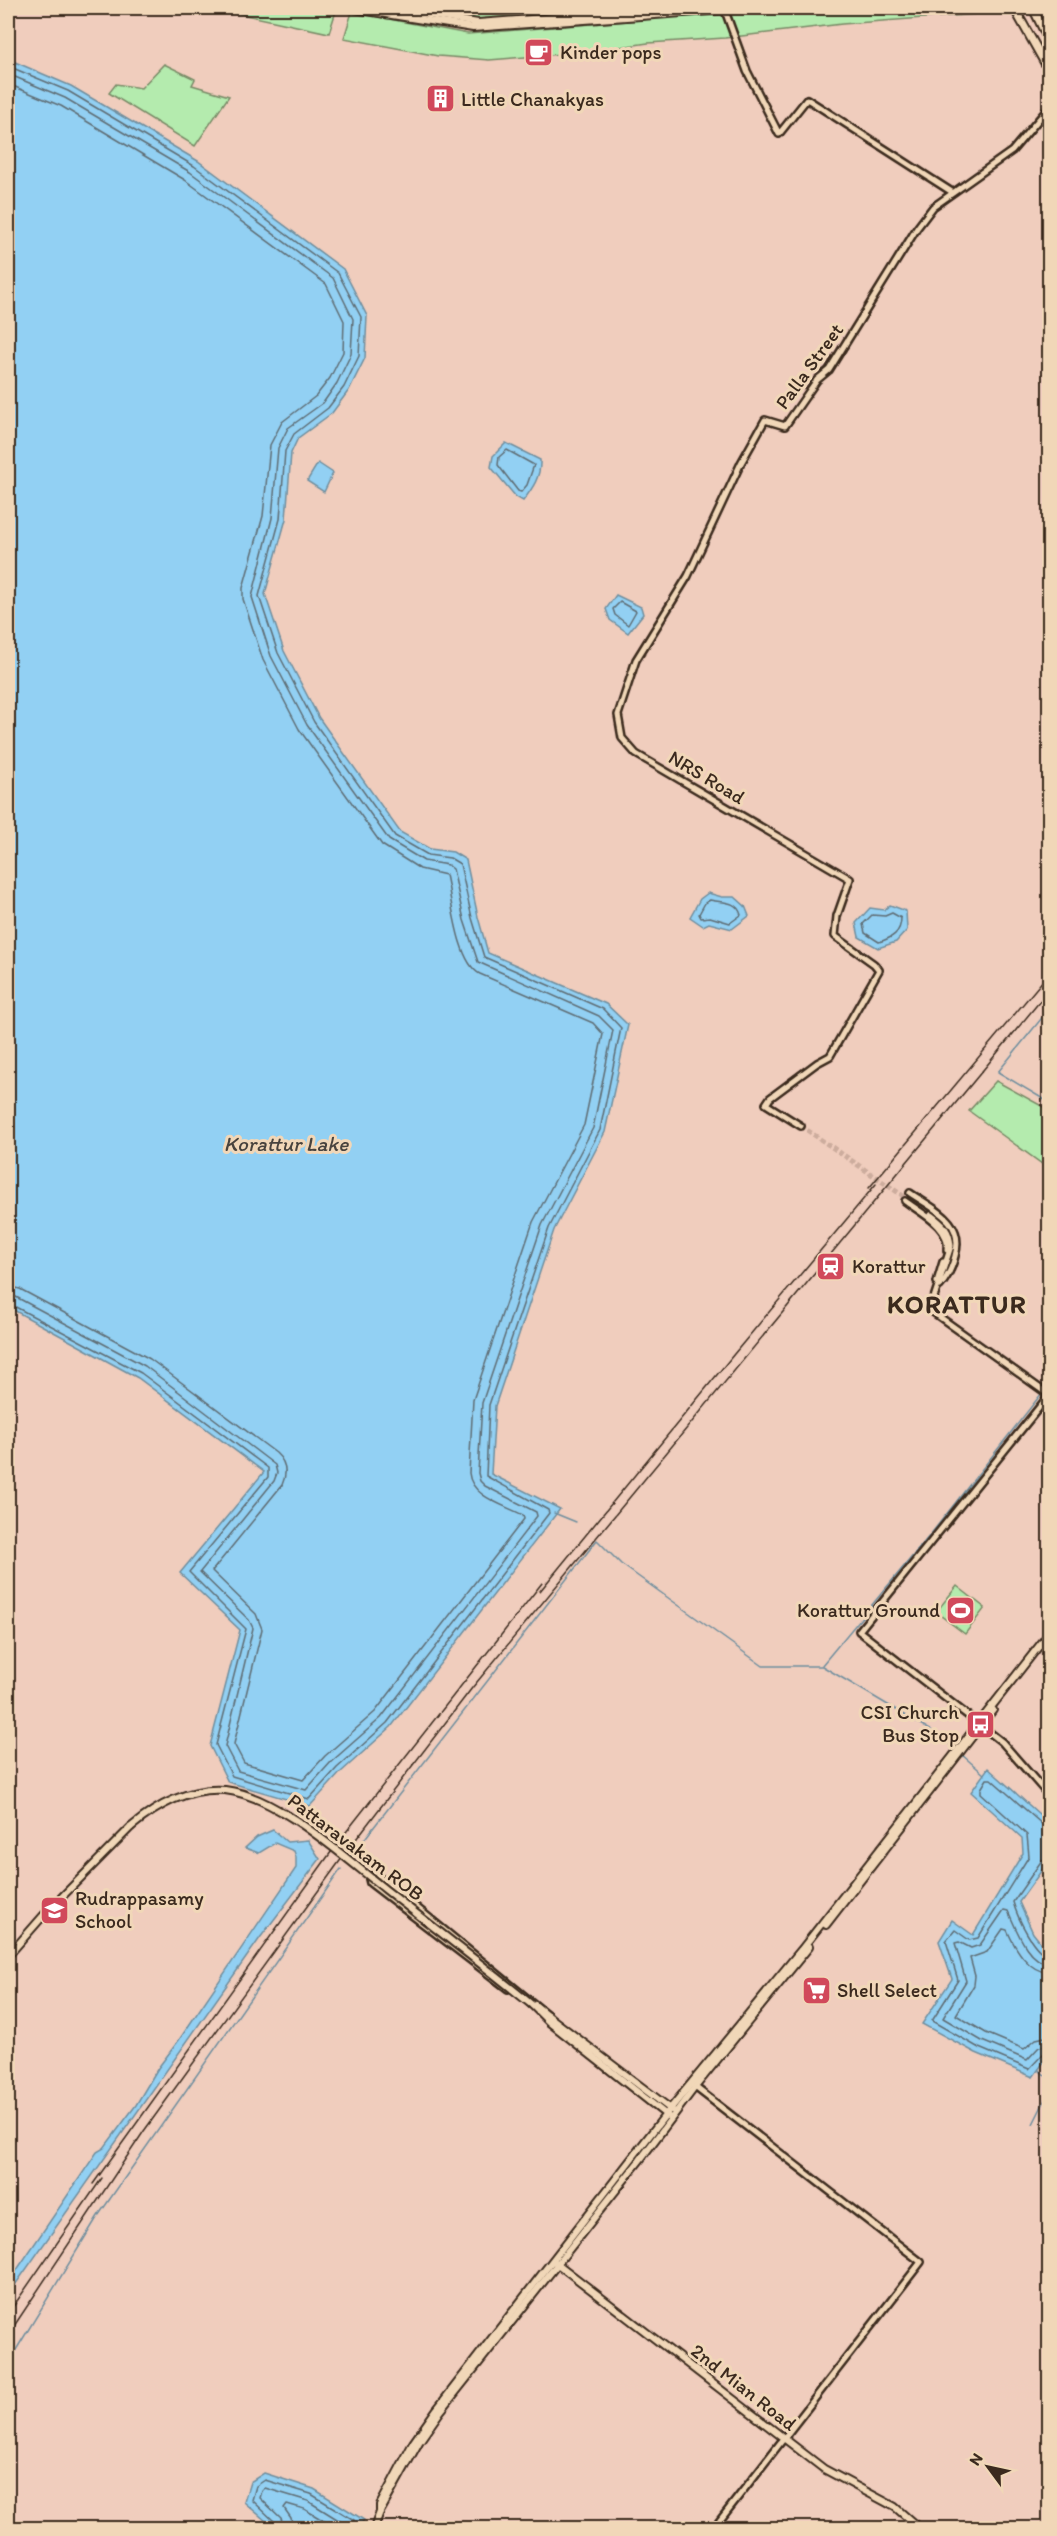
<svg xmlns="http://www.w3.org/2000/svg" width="1057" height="2536" viewBox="0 0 1057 2536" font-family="Itim,sans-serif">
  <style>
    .green { fill: #b4ebae; stroke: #788a66; stroke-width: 1.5 }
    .water { fill: #92d0f3; stroke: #6f8e9e; stroke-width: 1.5 }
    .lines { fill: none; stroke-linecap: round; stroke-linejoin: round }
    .shore { stroke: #5e6c73; stroke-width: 1.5 }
    .stream { stroke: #6f8e9e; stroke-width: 1.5 }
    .tertiary-tunnel { stroke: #ccac9d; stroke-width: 5; stroke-dasharray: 5 2.5; stroke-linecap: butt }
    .tertiary-casing { stroke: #3b2a1e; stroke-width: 10 }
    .secondary-casing { stroke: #3b2a1e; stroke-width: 10 }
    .primary-casing { stroke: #3b2a1e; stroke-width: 11 }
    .tertiary { stroke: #f1d7b8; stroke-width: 5 }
    .secondary { stroke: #f1d7b8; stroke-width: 6 }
    .primary { stroke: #f1d7b8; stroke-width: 7 }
    .rail { stroke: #3b2a1e; stroke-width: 1.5 }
    .secondary-bridge-casing { stroke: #3b2a1e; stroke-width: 10; stroke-linecap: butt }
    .secondary-bridge { stroke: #f1d7b8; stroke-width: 6 }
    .labels { text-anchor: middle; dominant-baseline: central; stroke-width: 6; stroke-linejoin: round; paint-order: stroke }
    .poi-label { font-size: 20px; fill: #3b2a1e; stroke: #f1d7b8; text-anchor: start }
    .street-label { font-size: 20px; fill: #3b2a1e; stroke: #f1d7b8 }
    .water-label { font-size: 21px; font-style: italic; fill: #48433e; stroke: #f1d7b8 }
    .district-label { font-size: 26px; font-weight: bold; letter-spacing: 1.5px; fill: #3b2a1e; stroke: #f1d7b8 }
  </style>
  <rect width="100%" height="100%" fill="#f0cdbd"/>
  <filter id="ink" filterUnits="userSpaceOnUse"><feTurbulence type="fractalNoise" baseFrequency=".0167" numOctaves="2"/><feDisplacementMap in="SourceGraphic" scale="12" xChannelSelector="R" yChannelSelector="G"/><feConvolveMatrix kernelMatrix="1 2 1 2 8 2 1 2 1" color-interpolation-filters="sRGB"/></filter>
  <g filter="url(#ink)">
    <!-- green -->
    <g class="green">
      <path d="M213,8H320L336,11L329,33Z"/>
      <path d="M402,8H626L478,19Z"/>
      <path d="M790,8H993L978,14L842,24L725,38L648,43L586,52L489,60L438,56L344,38L352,12L468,34Z"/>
      <path d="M164,64L195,79L192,85L229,96L195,146L109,93L116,84L141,88Z"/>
      <path d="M996,1081L1049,1110V1169L969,1111Z"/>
      <path d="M957,1586L985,1608L965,1634L936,1612Z"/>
    </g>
    <!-- water -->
    <g class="water">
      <path d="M8,59L71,86L198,161L343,269L367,316L365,358L349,390L332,413L298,438L291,453L286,519L265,594L284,651L319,718L400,832L430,849L453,852L466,860L478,917L488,953L606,1004L628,1025L605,1132L554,1230L495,1406L491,1474L560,1509L391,1727L341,1772L310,1806L228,1782L210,1746L240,1630L180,1573L264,1472L138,1378L8,1307Z"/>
      <path d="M506,443L540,460C541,477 532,489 523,501L516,497L491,467L493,456Z"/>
      <path d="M318,463L333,473L324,492L307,481Z"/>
      <path d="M616,595L641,607L643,614L628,633L610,620L606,609Z"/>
      <path d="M708,893L722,897H735L745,906L749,916L732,929L709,923L703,926L690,917L700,899Z"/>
      <path d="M890,905L906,911L907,930L896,942L878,948L859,937L856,923L870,908L884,910Z"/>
      <path d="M988,1768L1049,1823V1860L1019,1902L1033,1933L1049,1953V2055L1033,2077L976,2053L922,2024L952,1979L939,1941L952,1920L973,1935L1023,1853L1022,1838L971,1792Z"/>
      <path d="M273,1830L287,1842L308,1840L320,1859L260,1938L8,2295V2283L97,2152L104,2148L136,2105L158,2068L179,2040L296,1868V1857L294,1851L275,1843L259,1853L245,1848L257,1837Z"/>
      <path d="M264,2473L314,2489L364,2520L358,2528H274L244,2502L250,2482Z"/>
    </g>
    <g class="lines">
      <!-- shore -->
      <g class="shore">
        <path d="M8,66L68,91L194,166L338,273L361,317L359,356L344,387L328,408L294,434L285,451L280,519L259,596L278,653L314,722L395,836L428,855L450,858L460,864L472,918L484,957L603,1009L621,1028L600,1130L549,1228L489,1405L486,1476L548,1510L549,1513L387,1723L337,1768L309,1799L232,1776L216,1745L246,1629L189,1572L268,1477V1468L141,1373L8,1303"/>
        <path d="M8,74L65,98L190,172L333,278L353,319L351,354L337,383L323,403L288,428L278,448L272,518L252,597L271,656L307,725L389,840L424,861L448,865L453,869L464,920L478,962L599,1016L613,1030L593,1128L542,1225L482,1403L478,1473L480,1481L485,1486L536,1512L537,1516L381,1718L331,1762L306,1790L238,1771L225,1746L253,1628L249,1620L200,1572L274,1481L277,1473L275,1465L145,1366L16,1297L8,1295"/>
        <path d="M8,84L61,106L185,180L326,284L344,321L343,352L330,378L316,396L282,422L270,445L263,516L243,588V599L263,660L299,729L382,845L420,869L446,875C452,900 457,962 480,974L593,1023L603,1034L584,1125L533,1222L473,1400L469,1473C471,1497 504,1505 523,1515L524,1519L375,1712L325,1756L303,1780L244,1763L234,1744L262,1629L256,1614L212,1571L282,1485C288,1472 286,1462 276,1453L150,1359L20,1289L8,1286"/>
        <path d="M507,450L534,465L527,485L521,492L518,491L498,465L499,457Z"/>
        <path d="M620,602L636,611L628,625L615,615L613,609Z"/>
        <path d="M710,900C722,903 737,900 741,915L730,923L710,917L701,918L699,914L705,903Z"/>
        <path d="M892,913L901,918C901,933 892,938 879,942L865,933L863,924L872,915L885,916Z"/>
        <path d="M1050,1827L1043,1825L991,1779H987L981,1789V1793L1027,1835L1029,1856L978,1938L969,1940L955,1930L946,1941L958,1980L932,2021L979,2048L1029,2069L1043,2054L1050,2052"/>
        <path d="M1050,1857L1042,1860L1013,1902C1017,1916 1034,1954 1050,1956"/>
        <path d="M1050,1964C1027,1962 1016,1928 1008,1911L1004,1910L980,1945L971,1948L959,1942L955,1943L966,1981L943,2018L982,2041L1027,2060L1039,2047L1050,2045"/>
        <path d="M1050,1973C1028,1972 1015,1948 1007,1930L1003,1929L987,1952L970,1958L975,1976L974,1985L956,2015L986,2033L1024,2049L1036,2039L1050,2036"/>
        <path d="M276,2528L275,2522L252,2500L256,2486L265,2480L311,2494L354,2520V2528"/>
        <path d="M284,2528L281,2518L260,2498L262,2491L265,2488L308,2501L345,2524L346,2528"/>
        <path d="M293,2528L291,2518L284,2508L287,2504L304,2509L336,2528"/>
      </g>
      <!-- stream -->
      <g class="stream">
        <path d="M1050,1008L998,1072L1050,1103"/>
        <path d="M1044,1389L1050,1383"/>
        <path d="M554,1513L576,1522"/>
        <path d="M822,1665L930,1535L1042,1393"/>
        <path d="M961,1754L985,1775"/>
        <path d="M349,1859L597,1540L621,1564L763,1666H822L937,1734L955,1749"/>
        <path d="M1039,2070L1050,2080"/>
        <path d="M1033,2124L1050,2090"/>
        <path d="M8,2363L98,2216L341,1869"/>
      </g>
      <!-- tertiary-tunnel -->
      <path class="tertiary-tunnel" d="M801,1126L931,1215"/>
      <defs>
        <g id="tertiary">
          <path d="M579,8V15"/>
          <path d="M724,8L747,71L779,134L807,99L952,192"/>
          <path d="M801,1126L766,1104L770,1098L817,1063L830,1056L879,970L874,964L835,936L837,916L850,879L636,754L622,738L618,715L636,660L688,576L741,463L765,420L785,426L817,380L829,370L917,228L933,207L1012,151L1050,106"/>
          <path d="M910,1193C935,1210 965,1221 955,1256C952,1268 948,1277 940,1286"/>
          <path d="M905,1201C921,1213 951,1227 947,1250"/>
          <path d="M931,1215C943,1224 950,1230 951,1246L930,1310L1049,1395"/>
          <path d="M937,1282L943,1262"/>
          <path d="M1050,1394L859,1631L1002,1742L1050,1797"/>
          <path d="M508,1989L370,1883L369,1879L372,1875H377L549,2016"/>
          <path d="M695,2087L921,2262L714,2528"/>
        </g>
        <g id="secondary">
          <path d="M348,8L473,28L752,8"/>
          <path d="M386,8L478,23L676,8"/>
          <path d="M826,1925L993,1710"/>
          <path d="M8,1956L43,1916L131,1827"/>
          <path d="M532,2005L549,2022L669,2117"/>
          <path d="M547,2015L672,2110"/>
          <path d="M555,2262L824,2469L895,2507L919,2528"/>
          <path d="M380,2512L419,2442L440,2412L640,2160L695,2087L809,1947"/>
          <path d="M374,2528L380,2512V2505L413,2443L437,2409L670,2109L801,1950L1050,1632"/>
        </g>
        <g id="primary">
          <path d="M1014,8L1050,72"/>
          <path d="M1033,8L1050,43"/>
        </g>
      </defs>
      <!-- tertiary casing -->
      <use href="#tertiary" class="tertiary-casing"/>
      <!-- secondary casing -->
      <use href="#secondary" class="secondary-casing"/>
      <!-- primary casing -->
      <use href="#primary" class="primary-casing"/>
      <!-- tertiary -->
      <use href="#tertiary" class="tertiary"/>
      <!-- secondary -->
      <use href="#secondary" class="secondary"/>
      <!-- primary -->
      <use href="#primary" class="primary"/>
      <!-- rail -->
      <g class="rail">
        <path d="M869,1188L1050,972"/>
        <path d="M540,1591L734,1354L876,1184"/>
        <path d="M93,2184L339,1841L542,1583"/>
        <path d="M8,2314L102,2178"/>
        <path d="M8,2335L144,2131L350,1847L472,1688L1050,989"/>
      </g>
      <defs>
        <path id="secondary-bridge" d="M131,1827C157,1805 189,1787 225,1790C278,1796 344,1857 386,1890C435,1928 484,1966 532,2005"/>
      </defs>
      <!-- secondary-bridge casing -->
      <use href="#secondary-bridge" class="secondary-bridge-casing"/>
      <!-- secondary-bridge -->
      <use href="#secondary-bridge" class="secondary-bridge"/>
    </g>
  </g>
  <!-- icons -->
  <defs>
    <symbol id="cafe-square" viewBox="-11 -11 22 22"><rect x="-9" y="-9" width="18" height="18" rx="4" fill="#d1495b" stroke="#f1d7b8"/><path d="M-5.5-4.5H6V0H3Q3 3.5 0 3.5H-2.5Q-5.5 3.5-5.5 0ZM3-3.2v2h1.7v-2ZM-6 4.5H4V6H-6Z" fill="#fff"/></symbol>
    <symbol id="building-square" viewBox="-11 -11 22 22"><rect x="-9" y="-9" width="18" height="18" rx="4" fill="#d1495b" stroke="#f1d7b8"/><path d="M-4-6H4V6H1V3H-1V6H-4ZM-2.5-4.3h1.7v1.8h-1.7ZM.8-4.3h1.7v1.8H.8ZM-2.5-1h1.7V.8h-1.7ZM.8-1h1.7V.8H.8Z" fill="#fff"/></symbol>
    <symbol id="station-square" viewBox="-11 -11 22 22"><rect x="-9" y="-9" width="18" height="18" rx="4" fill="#d1495b" stroke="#f1d7b8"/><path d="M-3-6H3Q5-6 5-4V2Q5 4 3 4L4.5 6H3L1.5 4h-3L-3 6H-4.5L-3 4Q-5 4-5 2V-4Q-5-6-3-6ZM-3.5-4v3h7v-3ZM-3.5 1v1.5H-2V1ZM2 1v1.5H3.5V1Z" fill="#fff"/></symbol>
    <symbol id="stadium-square" viewBox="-11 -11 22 22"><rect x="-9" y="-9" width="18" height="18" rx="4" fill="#d1495b" stroke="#f1d7b8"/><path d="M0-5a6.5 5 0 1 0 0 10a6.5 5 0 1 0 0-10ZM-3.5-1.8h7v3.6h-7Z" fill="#fff"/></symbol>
    <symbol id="bus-square" viewBox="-11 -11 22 22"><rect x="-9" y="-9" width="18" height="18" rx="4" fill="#d1495b" stroke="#f1d7b8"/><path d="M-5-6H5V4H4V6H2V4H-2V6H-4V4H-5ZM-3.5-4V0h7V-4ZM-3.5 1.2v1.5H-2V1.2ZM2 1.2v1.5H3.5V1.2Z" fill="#fff"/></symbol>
    <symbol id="school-square" viewBox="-11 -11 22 22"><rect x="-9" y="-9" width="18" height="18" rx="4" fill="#d1495b" stroke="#f1d7b8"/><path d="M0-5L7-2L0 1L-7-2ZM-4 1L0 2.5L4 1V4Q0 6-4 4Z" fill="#fff"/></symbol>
    <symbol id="supermarket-square" viewBox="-11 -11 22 22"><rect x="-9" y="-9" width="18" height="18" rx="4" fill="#d1495b" stroke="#f1d7b8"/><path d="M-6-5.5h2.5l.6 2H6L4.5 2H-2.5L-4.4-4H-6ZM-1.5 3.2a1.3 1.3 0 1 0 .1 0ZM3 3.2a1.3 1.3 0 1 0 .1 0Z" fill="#fff"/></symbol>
  </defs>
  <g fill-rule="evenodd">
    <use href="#cafe-square" x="522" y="36" width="33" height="33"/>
    <use href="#building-square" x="424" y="82" width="33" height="33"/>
    <use href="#station-square" x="814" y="1250" width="33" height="33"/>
    <use href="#stadium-square" x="944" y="1594" width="33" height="33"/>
    <use href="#bus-square" x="964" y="1708" width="33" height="33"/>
    <use href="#school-square" x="38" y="1894" width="33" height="33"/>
    <use href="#supermarket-square" x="800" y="1974" width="33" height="33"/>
  </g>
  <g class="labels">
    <!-- poi labels -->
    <g class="poi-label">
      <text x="560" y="52">Kinder pops</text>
      <text x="461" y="99">Little Chanakyas</text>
      <text x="852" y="1266">Korattur</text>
      <text x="940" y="1610" text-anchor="end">Korattur Ground</text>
      <text x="959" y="1712" text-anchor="end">CSI Church<tspan x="959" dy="23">Bus Stop</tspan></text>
      <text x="75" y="1898">Rudrappasamy<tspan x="75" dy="23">School</tspan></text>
      <text x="837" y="1990">Shell Select</text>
    </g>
    <!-- street labels -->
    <g class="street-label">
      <text transform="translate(809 366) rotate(-54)">Palla Street</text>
      <text transform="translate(707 777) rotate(31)">NRS Road</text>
      <text transform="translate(356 1847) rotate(37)">Pattaravakam ROB</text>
      <text transform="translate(744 2387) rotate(38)">2nd Mian Road</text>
    </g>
    <!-- water labels -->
    <g class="water-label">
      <text x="286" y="1143">Korattur Lake</text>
    </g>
    <!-- district labels -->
    <g class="district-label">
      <text x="957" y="1304">KORATTUR</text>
    </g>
  </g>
  <!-- margin -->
  <rect width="1057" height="2536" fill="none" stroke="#f1d7b8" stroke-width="30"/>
  <rect x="15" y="15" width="1027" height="2506" fill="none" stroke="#3b2a1e" stroke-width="2" filter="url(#ink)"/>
  <!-- north arrow -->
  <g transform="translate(988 2467) rotate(303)" stroke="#f1d7b8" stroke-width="4.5" paint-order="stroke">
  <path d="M0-4.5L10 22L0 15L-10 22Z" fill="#3b2a1e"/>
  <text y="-9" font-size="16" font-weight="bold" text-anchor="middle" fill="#3b2a1e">N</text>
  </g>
</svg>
